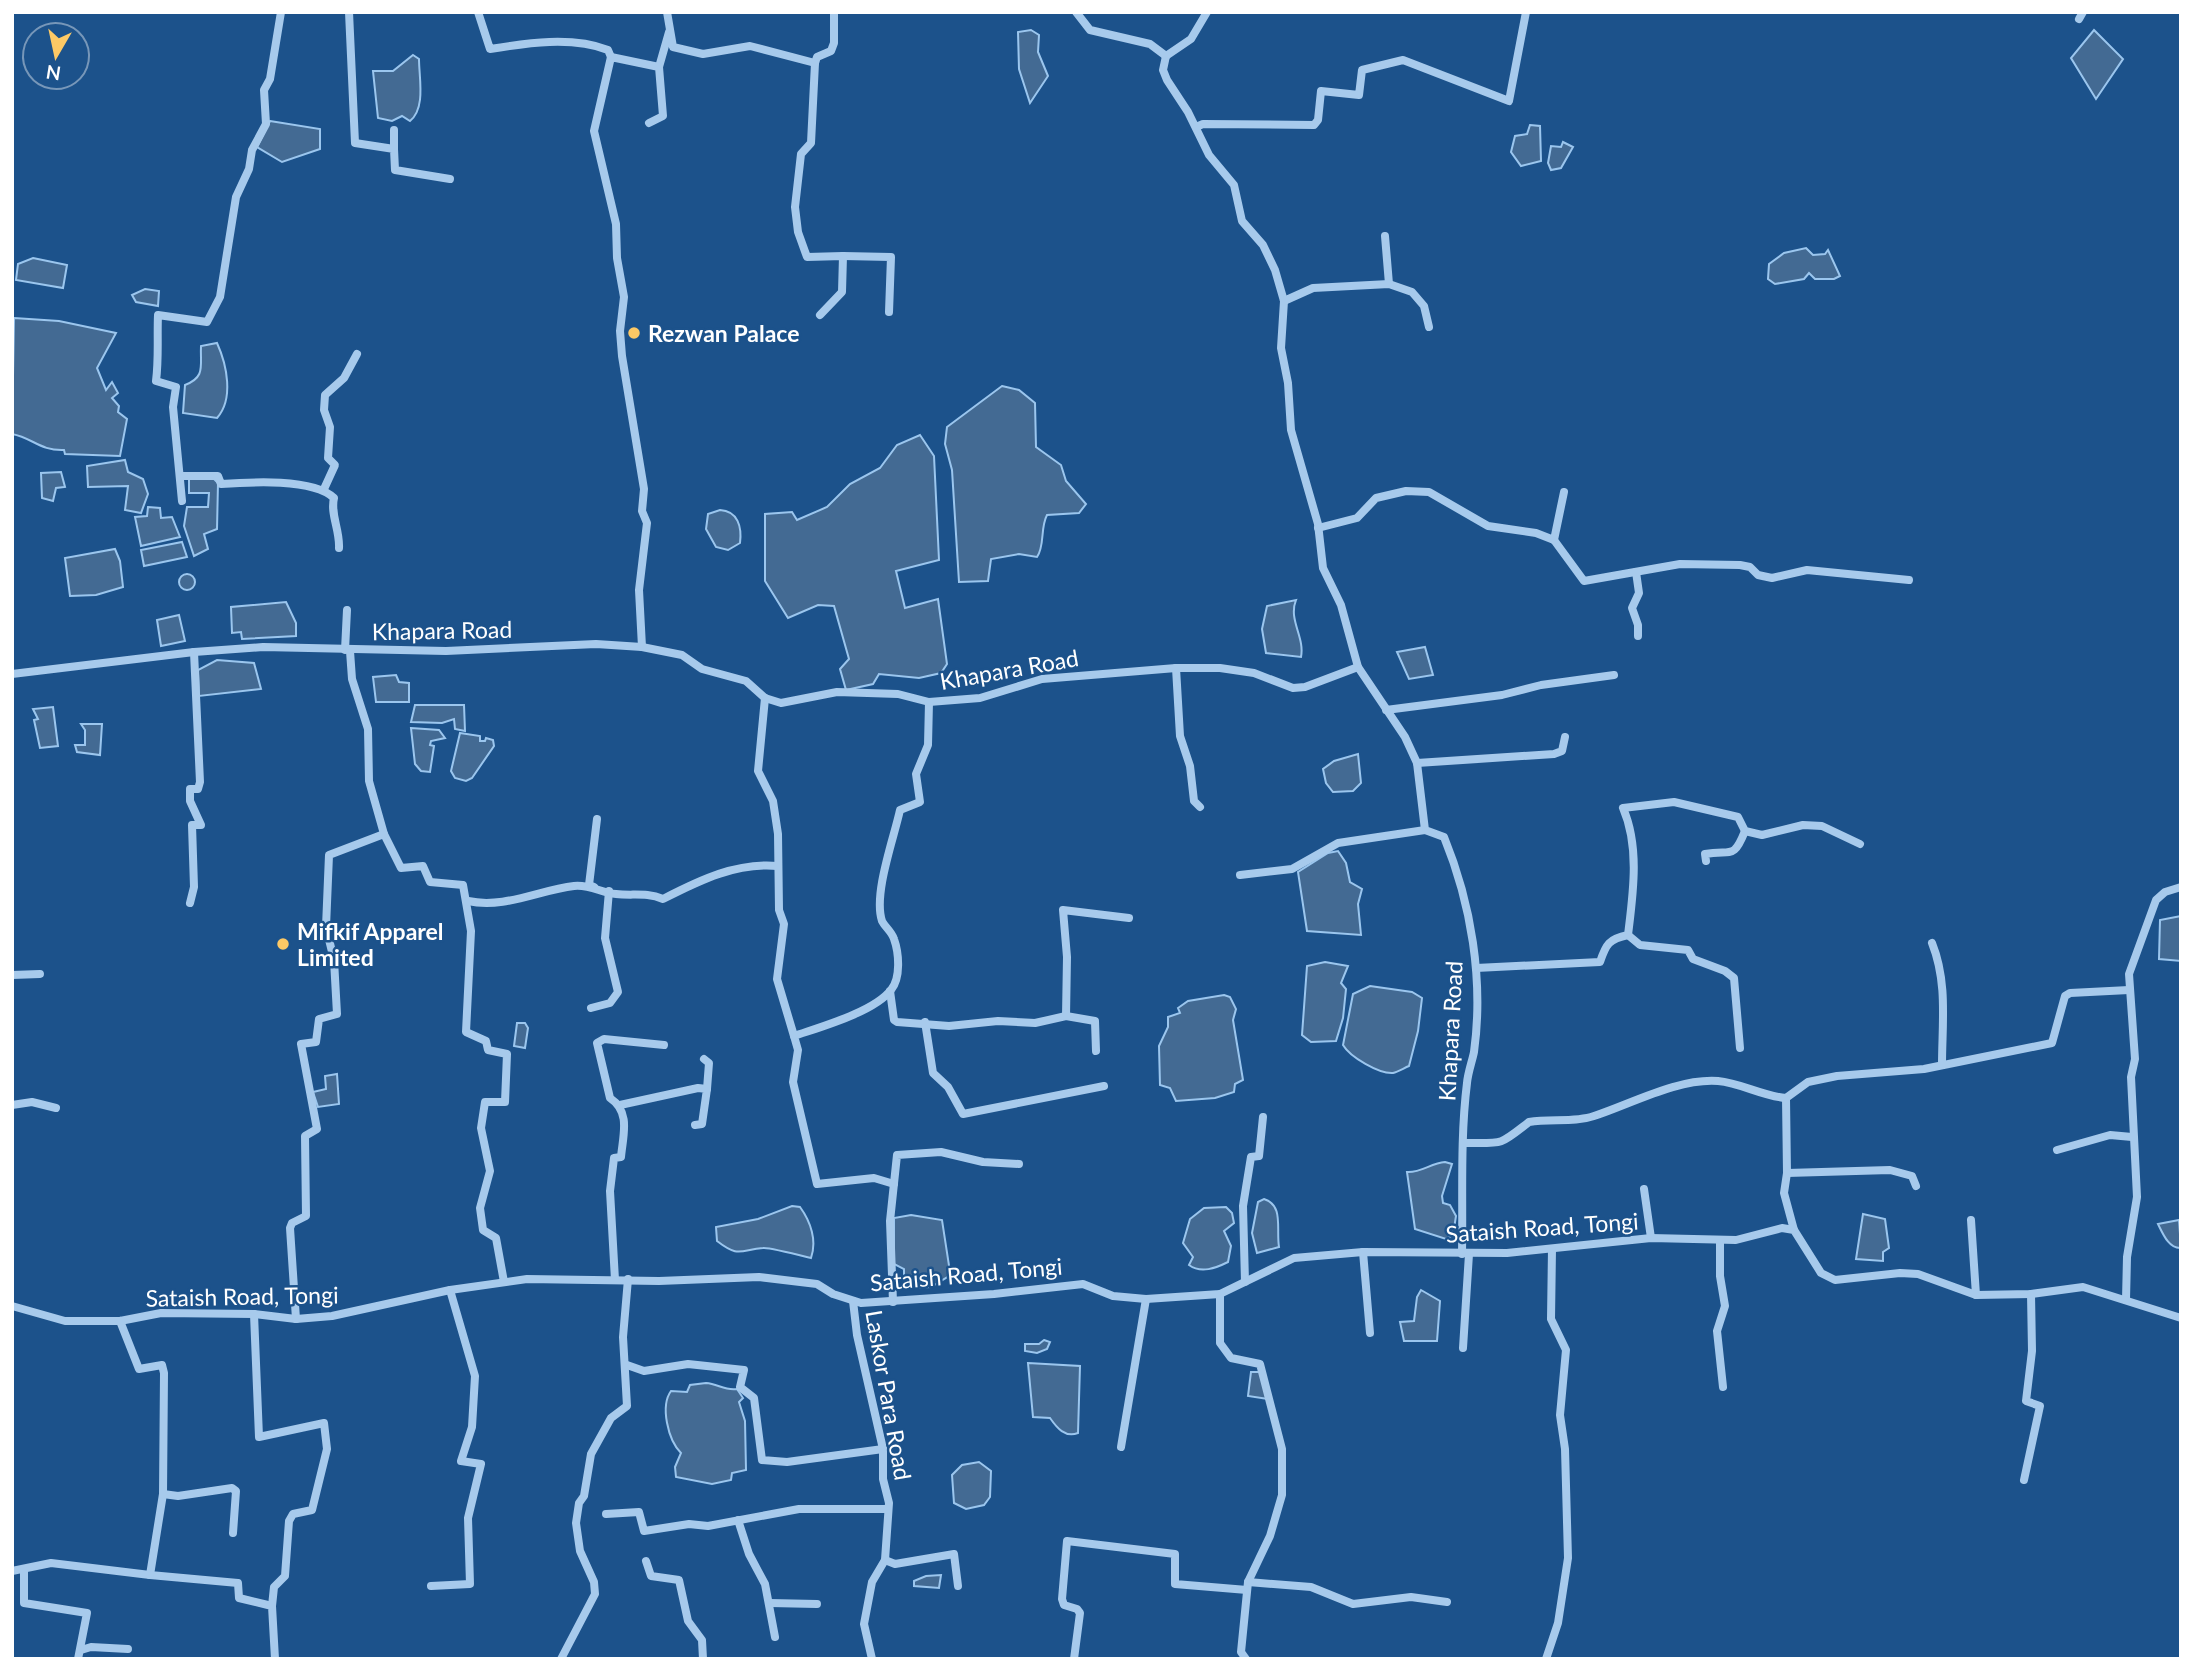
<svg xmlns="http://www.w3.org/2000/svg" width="2193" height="1671" viewBox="0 0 2193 1671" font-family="Lato,sans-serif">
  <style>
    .water { fill: #436a93; stroke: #9bc6ee; stroke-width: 2 }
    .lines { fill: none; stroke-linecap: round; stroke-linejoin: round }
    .minor { stroke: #a7caec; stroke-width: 8 }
    .poi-dot { fill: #fdc965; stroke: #1c528b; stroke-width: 2.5 }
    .labels { text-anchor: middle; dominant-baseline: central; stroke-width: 5; stroke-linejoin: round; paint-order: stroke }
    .poi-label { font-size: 23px; font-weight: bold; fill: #fff; stroke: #1c528b; text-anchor: start }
    .street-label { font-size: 23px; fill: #fff; stroke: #1c528b }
  </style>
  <rect width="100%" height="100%" fill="#1c528b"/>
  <!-- water -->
  <g class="water">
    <path d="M1031,30L1039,35L1038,52L1048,76L1030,103L1019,69L1018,32Z"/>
    <path d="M2094,30L2123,59L2096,99L2071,58Z"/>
    <path d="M413,55L419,59C419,78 426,108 410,121L402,116L392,121L378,118L373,71H393Z"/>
    <path d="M270,121L320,129V149L282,162L257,147Z"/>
    <path d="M1530,125L1540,126L1541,161L1521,166L1511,152L1515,136L1527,134Z"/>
    <path d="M1563,142L1573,147L1561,168L1551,170L1548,163L1551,146L1561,147Z"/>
    <path d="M1806,248L1813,255L1825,254L1828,250L1840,276L1834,279H1815L1809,273L1804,279L1775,284L1768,279L1769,264L1784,253Z"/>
    <path d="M33,258L67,265L63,288L16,280L18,264Z"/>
    <path d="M145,289L159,291L158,306L136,302L132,295Z"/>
    <path d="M14,318L59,321L116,333L97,368L106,390L112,382L118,393L112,398L119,406L118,412L127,419L120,456L65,454L64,450C40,451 33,438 12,434Z"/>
    <path d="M217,343C227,365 234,399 217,418L183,413L185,385C206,377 200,366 201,346Z"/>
    <path d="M1002,386L1019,390L1035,403L1036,447L1061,465L1066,481L1086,504L1079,513L1047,515C1040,528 1045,546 1037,557L1019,554L991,559L988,581L959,582L952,470L945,444L947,427Z"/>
    <path d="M920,435L934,456L939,560L896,571L905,608L938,599L947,664L941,673L919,678L879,674L873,684L846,690L840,669L849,659L834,606L818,605L788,618L765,581V514L792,512L797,520L827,507L850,484L880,468L897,445Z"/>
    <path d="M125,460L128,472L143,479L148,494L141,513L125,510L128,486L88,487L87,466Z"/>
    <path d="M61,472L65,487L56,488L53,501L42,498L41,473Z"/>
    <path d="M213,478L218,483L217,529L204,534L208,549L194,556L184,526L187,507H208L209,493H189V479Z"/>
    <path d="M148,507L160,508L161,518L172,517L180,537L141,546L135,517L147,516Z"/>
    <path d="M720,510C738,511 742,527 740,543L728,550L716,547L706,529L708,514Z"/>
    <path d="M182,542L187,557L144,566L141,550Z"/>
    <path d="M115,549L120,561L123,587L96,595L70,596L65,558Z"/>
    <circle cx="187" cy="582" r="8"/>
    <path d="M1296,600C1288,620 1305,637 1301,657L1266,653L1262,629L1267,606Z"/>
    <path d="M286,602L296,623V636L242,639L241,632L232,633L231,607Z"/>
    <path d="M179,615L185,641L161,646L157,620Z"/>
    <path d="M1425,647L1433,675L1409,679L1397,652Z"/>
    <path d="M217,660L254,663L261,689L199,696L198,670Z"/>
    <path d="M396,675L399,682L409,683V702H376L373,677Z"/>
    <path d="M415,705H464L465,731L455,729L454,719L442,723L411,722Z"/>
    <path d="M53,707L58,746L40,748L34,720L38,719L33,709Z"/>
    <path d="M81,724H102L100,755L77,752L75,745H85V730Z"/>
    <path d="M411,728L439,730L445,738L431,741L430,745L434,746L430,772L421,771L415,764Z"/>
    <path d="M460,733L480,736V741H485L486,738L493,740L494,746L472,778L466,781L455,778L451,771Z"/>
    <path d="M1358,754L1361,783L1353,791L1333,792L1326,783L1323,769L1334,761Z"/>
    <path d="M1338,851L1346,863L1350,882L1362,889L1358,904L1361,935L1307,931L1298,872L1328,853Z"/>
    <path d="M2181,916V961L2159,959L2160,920Z"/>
    <path d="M1325,962L1348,966L1341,983L1346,989L1343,1018L1336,1041L1311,1042L1302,1035L1307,966Z"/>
    <path d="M1370,986L1412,992L1422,998L1418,1031L1409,1066C1404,1068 1398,1072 1393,1073C1379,1074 1350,1057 1343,1045L1353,994Z"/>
    <path d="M1224,995L1230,997L1236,1009L1233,1020L1243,1080L1235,1084L1234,1092L1215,1098L1176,1101L1170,1088L1160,1085L1159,1046L1168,1027V1017L1180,1013L1178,1008L1188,1001Z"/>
    <path d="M517,1023H525L528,1028L525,1048L514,1046Z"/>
    <path d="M337,1074L339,1104L318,1107L313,1092L326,1089L325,1076Z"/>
    <path d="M1445,1162L1452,1164L1442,1196L1443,1203L1450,1205L1456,1216L1453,1235L1446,1239L1415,1229L1407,1172C1421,1173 1431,1163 1445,1162Z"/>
    <path d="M1264,1199C1284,1205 1276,1229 1279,1247L1257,1253L1252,1233L1258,1202Z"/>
    <path d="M792,1206L800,1207C811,1222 817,1241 811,1258C803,1256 768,1247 763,1248C740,1250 739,1258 717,1241L716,1227L758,1219Z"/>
    <path d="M1226,1207L1232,1213L1234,1223L1224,1231L1231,1246L1228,1262C1216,1268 1201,1274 1189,1265L1193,1257L1183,1243L1190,1219L1204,1208Z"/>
    <path d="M1863,1214L1885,1219L1889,1248L1883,1252V1261L1856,1259Z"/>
    <path d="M911,1215L942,1220L950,1272L949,1276L931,1287L907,1288L904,1286V1269L894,1264V1218Z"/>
    <path d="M2179,1220L2181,1248C2169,1249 2163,1234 2158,1224Z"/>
    <path d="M1421,1290L1440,1301L1437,1341H1404L1400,1322L1414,1321L1417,1297Z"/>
    <path d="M1044,1340L1050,1342L1047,1349L1037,1353L1025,1351V1344H1039Z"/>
    <path d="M1028,1363L1080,1366L1078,1433C1065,1438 1057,1428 1050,1418L1033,1417Z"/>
    <path d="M1251,1372H1260L1268,1399L1248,1396Z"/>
    <path d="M706,1383C718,1384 725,1391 737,1389L743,1398L739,1402L745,1421L746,1470L732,1473L731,1480L712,1484L676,1477L675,1467L681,1453C668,1440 660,1406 671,1391L687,1392L690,1385Z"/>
    <path d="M979,1462L991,1471L990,1497L984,1505L966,1509L954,1503L952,1475L962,1465Z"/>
    <path d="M941,1575L939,1588L914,1586V1581L926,1576Z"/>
  </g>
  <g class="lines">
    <!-- minor -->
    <g class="minor">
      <path d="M349,12L355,143L394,149L395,170L450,179"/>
      <path d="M478,12L490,49C527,43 572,36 608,50L611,57"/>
      <path d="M667,12L673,47L703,54L750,46L815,63"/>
      <path d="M1076,12L1090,30L1150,44L1166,56"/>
      <path d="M2079,19L2083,12"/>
      <path d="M1166,56L1163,70L1167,80L1188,112L1209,155L1234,185L1242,221L1263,245L1275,270L1284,301L1281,348L1288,383L1291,430L1318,524L1323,568L1341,605L1358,667L1405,737L1417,763L1425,830L1444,837C1471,903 1484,980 1474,1052C1472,1062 1468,1072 1467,1083C1460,1139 1463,1197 1462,1254"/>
      <path d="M1166,56L1191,39L1207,12"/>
      <path d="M659,67L669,32"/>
      <path d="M1196,127L1203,124L1314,125L1318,120L1321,91L1359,95L1362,70L1403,60L1509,101L1526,12"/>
      <path d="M394,149V130"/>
      <path d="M1385,236L1389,284"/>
      <path d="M843,256L891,257L889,312"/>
      <path d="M1284,301L1313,288L1389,284L1412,292L1424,306L1429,327"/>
      <path d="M820,315L842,292L843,256L807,257L798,232L795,207L801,154L811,143L815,63L817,57L831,51L834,43V12"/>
      <path d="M181,476H218L221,484C250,482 313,478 334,498C330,514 340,530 339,548"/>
      <path d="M324,489L335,465L328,458L330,427L324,410L325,395L344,378L357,354"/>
      <path d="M182,501L173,407L176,387L156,381C159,358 157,338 158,315L207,322L220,297L236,197L249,169L252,150L266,124L264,90L270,79L281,12"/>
      <path d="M1318,528L1357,518L1376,498L1406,491L1429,492L1488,526L1536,533L1554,540L1584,581L1680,564L1740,565L1750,567L1758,575L1772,578L1807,570L1909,580"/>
      <path d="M1554,540L1564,492"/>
      <path d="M1636,572L1639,593L1632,608L1638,625V636"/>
      <path d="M642,647L639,590L647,523L642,511L644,489L622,356L620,331L624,297L617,258L616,224L594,131L611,57L659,67L663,116L649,123"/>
      <path d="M345,650L347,610"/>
      <path d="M350,651L352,679L368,729L369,781L384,834L401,868L423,866L430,882L463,885L471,931L466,1032L486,1041L488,1050L507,1054L505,1102H485L481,1128L490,1171L480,1208L483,1230L496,1238L504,1282"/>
      <path d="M1176,668L1180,736L1190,766L1194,801L1200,807"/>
      <path d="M12,674L194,652L263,647L446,651L596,644L642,647L682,655L702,669L746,681L765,698L781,703L837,692L898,694L929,702L980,698L1042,679L1176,668H1220L1254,673L1293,688L1305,687L1358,667"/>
      <path d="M765,698L758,771L773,801L778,834L779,910L784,924L777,979L794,1036"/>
      <path d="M1386,710L1502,695L1541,685L1614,675"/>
      <path d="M1417,763L1554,754L1562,751L1565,737"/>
      <path d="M1706,861L1705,854C1731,849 1733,861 1745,831"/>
      <path d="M1240,875L1292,869L1338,843L1425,830"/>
      <path d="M594,887L589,885L597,819"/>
      <path d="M468,901C504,909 539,890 574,886C589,884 602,893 616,894C633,896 646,892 663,899C700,880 737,862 778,866"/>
      <path d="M190,903L194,887L192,825H201L190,801V789H198L200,782L194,652"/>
      <path d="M1628,935L1640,945L1688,950L1693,959L1725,971L1734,978L1740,1048"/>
      <path d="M1932,943C1948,983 1942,1024 1942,1065"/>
      <path d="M1476,968L1600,962C1606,944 1609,939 1628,935C1633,894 1640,847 1623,808L1674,802L1738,817L1745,831L1762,835L1803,825L1822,826L1860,844"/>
      <path d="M12,975L40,974"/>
      <path d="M890,991L894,1020L897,1022L949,1026L998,1021L1035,1023L1066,1016L1095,1021L1096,1051"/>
      <path d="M591,1008L610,1003L618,992L605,938L609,891"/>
      <path d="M1066,1016L1067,957L1063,910L1129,918"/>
      <path d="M925,1022L933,1073L948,1087L963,1114L1104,1086"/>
      <path d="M704,1059L709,1063L707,1089"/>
      <path d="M12,1105L32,1102L56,1108"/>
      <path d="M620,1105L698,1088L707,1089L702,1124L695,1125"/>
      <path d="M1464,1143C1505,1143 1498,1146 1529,1122C1550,1118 1574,1123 1594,1116C1631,1104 1678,1078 1718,1081C1741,1083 1762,1096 1786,1098"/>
      <path d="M2057,1150L2110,1135L2132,1137"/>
      <path d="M1787,1173L1890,1170L1912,1176L1916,1186"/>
      <path d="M894,1184L874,1178L817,1184L793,1082L798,1050L794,1036C820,1027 874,1012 891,990C901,978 899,953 894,939C892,932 885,927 882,921C873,894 894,838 900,810L920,802L916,774L928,745L929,702"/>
      <path d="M1644,1189L1651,1238"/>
      <path d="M1971,1220L1976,1295"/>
      <path d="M1794,1230L1784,1193L1787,1173L1786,1098L1808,1082L1837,1076L1924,1069L2052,1043L2065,996L2070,993L2129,990"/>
      <path d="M1720,1240V1276L1725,1306L1717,1331L1723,1387"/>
      <path d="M1363,1252L1370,1333"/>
      <path d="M615,1280L610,1191L614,1158L621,1157C623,1135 631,1112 610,1098L597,1043L604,1039L664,1045"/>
      <path d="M1245,1282L1243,1206L1251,1157L1259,1156L1263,1117"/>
      <path d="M1220,1294V1343L1231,1358L1260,1364L1282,1449V1495L1270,1536L1248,1582L1241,1652L1246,1659"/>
      <path d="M2126,1300L2127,1257L2137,1197L2131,1077L2135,1059L2129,974L2156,900L2165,892L2181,887"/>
      <path d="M853,1301L857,1335L883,1449V1479L889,1503L885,1560L872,1582L864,1624L872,1659"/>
      <path d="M893,1302L890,1221L897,1155L941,1152L983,1162L1019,1164"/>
      <path d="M12,1306L65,1321H120L161,1313L254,1314L296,1319L332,1316L450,1290L527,1279L659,1281L759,1277L817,1284L833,1294L861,1303L994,1294L1083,1284L1113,1296L1146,1299L1220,1294L1294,1258L1363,1252L1507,1253L1651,1238L1736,1240L1782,1228L1794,1230L1821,1273L1835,1280L1900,1273L1918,1274L1976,1295L2031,1294L2083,1287L2181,1318"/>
      <path d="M254,1314L259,1437L324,1423L327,1449L312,1510L293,1514L289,1521L285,1576L274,1587L272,1606"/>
      <path d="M296,1319L290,1228L292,1223L306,1216L305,1136L317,1129L301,1044L316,1042L319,1019L337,1014L334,960L326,927L329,855L384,834"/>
      <path d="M120,1321L139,1369L162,1365L164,1373L163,1494L150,1575L238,1583L239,1598L272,1606L275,1659"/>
      <path d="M1463,1348L1469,1254"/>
      <path d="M627,1365L644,1371L688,1364L744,1370L740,1387L754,1398L762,1460L787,1462L883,1449"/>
      <path d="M1121,1447L1146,1299"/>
      <path d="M2024,1480L2040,1406L2026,1401L2032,1351L2031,1294"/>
      <path d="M163,1494L178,1496L232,1488L236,1491L233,1533"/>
      <path d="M606,1514L639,1512L644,1531L689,1524L708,1526L799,1509H887"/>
      <path d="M738,1520L749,1554L765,1584L775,1637"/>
      <path d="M885,1560L895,1564L954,1554L958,1586"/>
      <path d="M646,1561L651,1576L679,1580L688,1621L702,1640L703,1659"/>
      <path d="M12,1571L51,1563L150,1575"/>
      <path d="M24,1571V1603L87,1613L78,1659"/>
      <path d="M1248,1582L1311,1587L1353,1604L1411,1597L1447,1602"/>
      <path d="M431,1586L470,1584L468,1518L481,1464L461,1461L472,1427L475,1376L450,1290"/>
      <path d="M770,1603L817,1604"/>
      <path d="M81,1650L91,1647L128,1649"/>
      <path d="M561,1659L595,1594L594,1582L580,1551L576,1523L579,1503L584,1496L591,1454L611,1418L627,1406L623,1337L628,1279"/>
      <path d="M1074,1659L1080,1613L1077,1609L1064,1605L1062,1599L1067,1541L1175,1554V1584L1247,1590"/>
      <path d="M1546,1659L1558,1623L1568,1558L1565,1449L1560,1415L1566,1350L1551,1319L1552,1249"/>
    </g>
  </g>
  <!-- markers -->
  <g class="poi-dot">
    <circle cx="634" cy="333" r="7"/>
    <circle cx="283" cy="944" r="7"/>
  </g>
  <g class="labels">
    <!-- poi labels -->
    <g class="poi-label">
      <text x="648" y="333">Rezwan Palace</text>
      <text x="297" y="931">Mifkif Apparel<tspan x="297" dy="26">Limited</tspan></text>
    </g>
    <!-- street labels -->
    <g class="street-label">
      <text transform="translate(442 630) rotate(-1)">Khapara Road</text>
      <text transform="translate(1009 669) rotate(-10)">Khapara Road</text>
      <text transform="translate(1450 1031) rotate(-87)">Khapara Road</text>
      <text transform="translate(1542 1227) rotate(-4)">Sataish Road, Tongi</text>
      <text transform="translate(966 1274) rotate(-5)">Sataish Road, Tongi</text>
      <text transform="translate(242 1296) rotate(-1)">Sataish Road, Tongi</text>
      <text transform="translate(889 1395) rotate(80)">Laskor Para Road</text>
    </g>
  </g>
  <!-- border -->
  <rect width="2193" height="1671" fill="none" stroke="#ffffff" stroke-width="28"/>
  <!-- north arrow -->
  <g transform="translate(56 56) rotate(189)"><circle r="33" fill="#1c528b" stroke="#7797b9" stroke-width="2"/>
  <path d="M0-5L12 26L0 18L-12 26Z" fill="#fdc965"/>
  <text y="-10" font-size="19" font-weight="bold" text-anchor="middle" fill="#ffffff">N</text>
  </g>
</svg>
